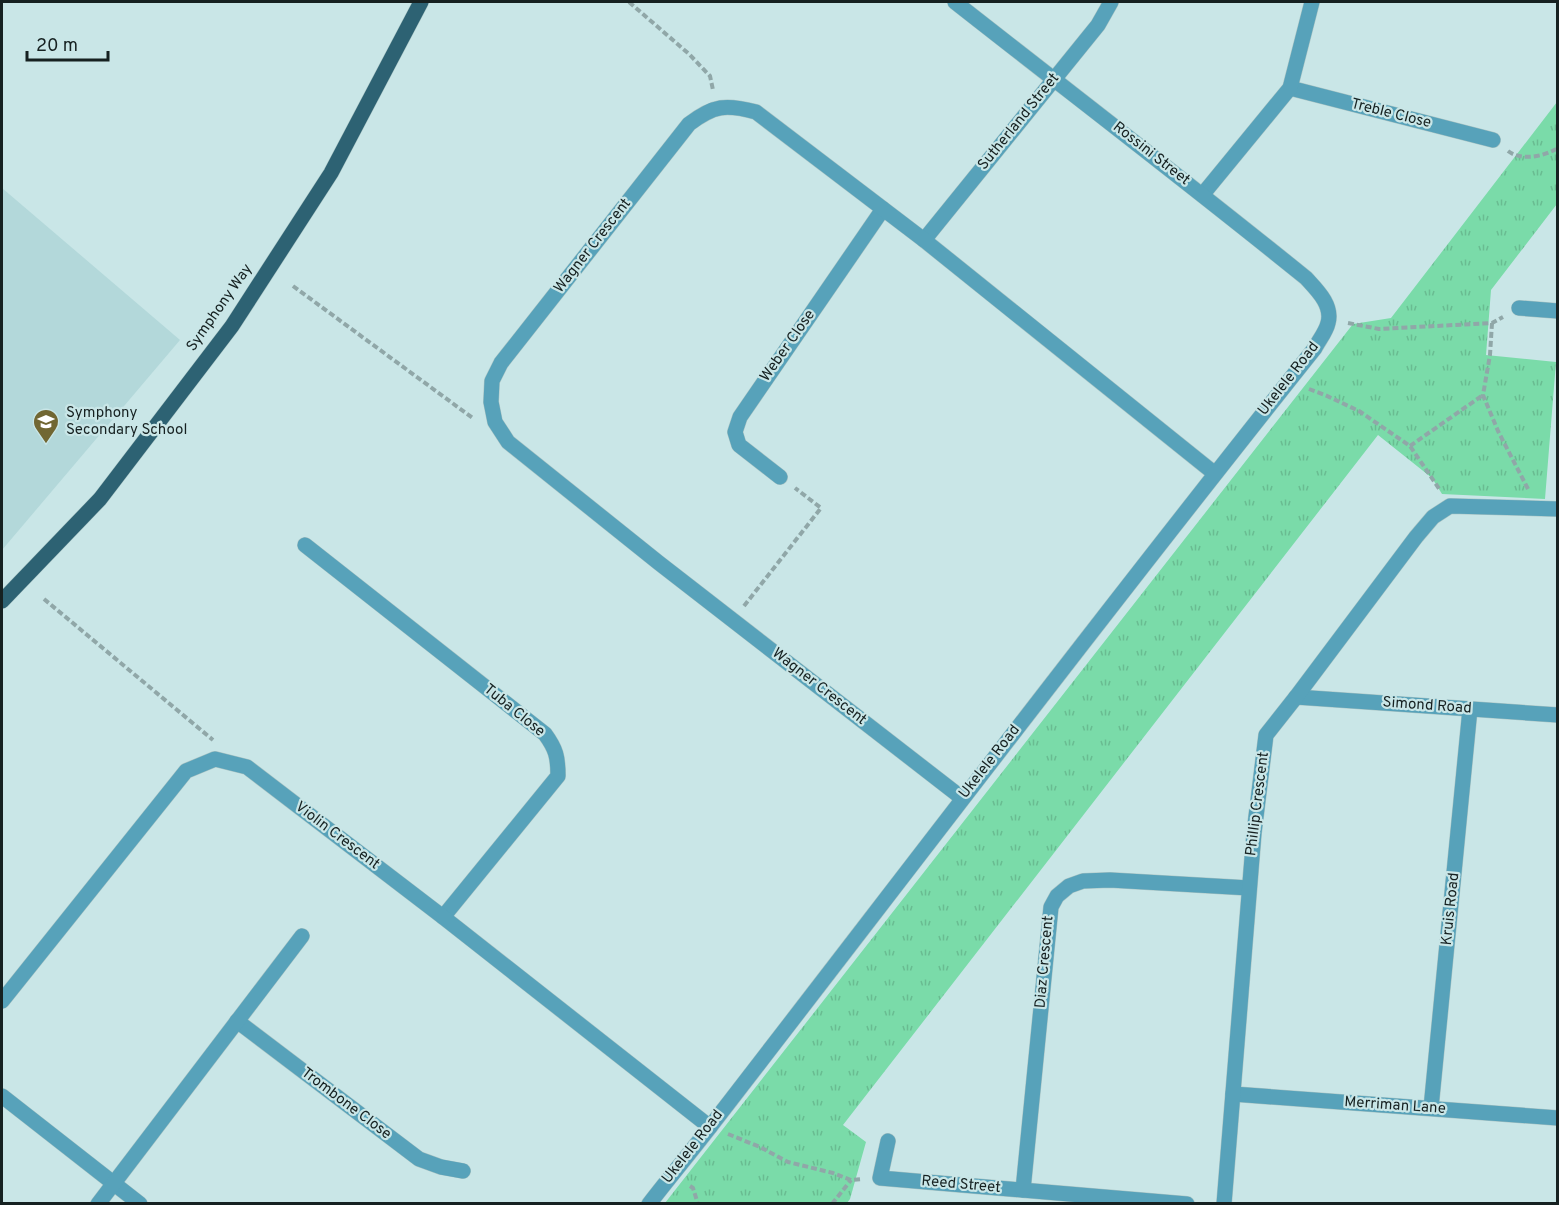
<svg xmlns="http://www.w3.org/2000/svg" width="1559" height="1205" viewBox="0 0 1559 1205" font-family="Overpass,sans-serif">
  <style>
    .built { fill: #b3d8da }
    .grass { fill: url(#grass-tufts) }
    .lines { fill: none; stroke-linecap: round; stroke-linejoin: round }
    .minor-casing { stroke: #a9c3c3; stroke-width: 16 }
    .major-casing { stroke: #a9c3c3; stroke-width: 16 }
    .path { stroke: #90a7a8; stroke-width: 4; stroke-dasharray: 6 3; stroke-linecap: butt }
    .minor { stroke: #57a2ba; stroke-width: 15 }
    .major { stroke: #2d6273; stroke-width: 15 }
    .labels { text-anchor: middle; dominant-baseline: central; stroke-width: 4.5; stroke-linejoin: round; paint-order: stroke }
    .street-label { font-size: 15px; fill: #162121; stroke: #c9e6e7 }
    .poi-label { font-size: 15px; fill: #162121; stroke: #c9e6e7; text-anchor: start }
  </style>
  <defs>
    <pattern id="grass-tufts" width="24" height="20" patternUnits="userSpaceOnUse" patternTransform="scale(1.5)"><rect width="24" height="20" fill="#7adba9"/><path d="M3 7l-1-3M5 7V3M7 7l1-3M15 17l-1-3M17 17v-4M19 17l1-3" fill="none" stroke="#69bc91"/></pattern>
  </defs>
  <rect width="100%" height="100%" fill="#c9e6e7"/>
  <!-- built -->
  <path class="built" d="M2,188L180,340L2,550Z"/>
  <!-- grass -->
  <path class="grass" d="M1557,102V204L1491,290L1486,355L1556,362L1545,499L1442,494L1432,478L1378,435L843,1125L866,1142L850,1199L847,1203H665L1353,324L1391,318Z"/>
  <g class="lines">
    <defs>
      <g id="minor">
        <path d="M1290,88L1493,140"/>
        <path d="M1203,194L1290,88L1312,2"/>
        <path d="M924,240L1098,25L1111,2"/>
        <path d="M1519,308L1558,311"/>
        <path d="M780,477L739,445L735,432L740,417L883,209"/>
        <path d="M305,545L545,734C556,749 558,757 558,776L443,917"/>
        <path d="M1296,697L1558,715"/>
        <path d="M962,798L659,563L508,442L495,422L491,402L492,381L501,363L689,124C714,105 726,104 756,112L924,240L1214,473"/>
        <path d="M2,1001L186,771L215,759L247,767L443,917L710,1127"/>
        <path d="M237,1021L419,1159L441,1167L463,1171"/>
        <path d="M1233,1094L1558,1118"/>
        <path d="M2,1096L140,1204"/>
        <path d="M1431,1108L1470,709"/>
        <path d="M888,1141L880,1178L1187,1204"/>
        <path d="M1023,1190L1051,907L1057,896L1069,886L1083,881L1110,880L1249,888"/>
        <path d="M98,1204L302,936"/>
        <path d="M649,1204C669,1178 690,1153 710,1127C911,867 1110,605 1315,348C1319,340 1326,332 1328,323C1333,305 1317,290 1306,278C1190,184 1072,94 955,2"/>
        <path d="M1224,1204L1254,833L1266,735L1296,697L1416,537L1433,517L1450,506L1558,509"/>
      </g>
      <path id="major" d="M2,601L100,499L232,326L331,173L421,2"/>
    </defs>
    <!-- minor casing -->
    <use href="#minor" class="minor-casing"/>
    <!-- major casing -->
    <use href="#major" class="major-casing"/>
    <!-- path -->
    <g class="path">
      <path d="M629,2L689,54L710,76L713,90"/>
      <path d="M1508,151C1521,161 1543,157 1558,148"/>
      <path d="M293,286L474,419"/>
      <path d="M1348,323L1379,329L1492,323L1503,317"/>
      <path d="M1492,323L1490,355L1483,395L1498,431L1528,489"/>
      <path d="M1309,389L1325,395L1359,411L1410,446L1440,490"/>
      <path d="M1410,446L1483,395"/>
      <path d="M44,599L213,740"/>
      <path d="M744,606L821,508L795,488"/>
      <path d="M728,1134L760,1147L788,1162L833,1173L851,1180L862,1179"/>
      <path d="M690,1186L693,1188L698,1204"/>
      <path d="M832,1204L851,1180"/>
    </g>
    <!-- minor -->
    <use href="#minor" class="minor"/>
    <!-- major -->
    <use href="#major" class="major"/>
  </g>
  <!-- icons -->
  <defs>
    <symbol id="school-pin" viewBox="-11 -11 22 30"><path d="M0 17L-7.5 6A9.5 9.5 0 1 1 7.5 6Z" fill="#716733" stroke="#c9e6e7"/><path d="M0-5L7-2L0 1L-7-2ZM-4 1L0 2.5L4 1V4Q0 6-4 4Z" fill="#fff"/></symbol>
  </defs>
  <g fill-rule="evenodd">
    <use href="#school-pin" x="31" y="407" width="30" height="40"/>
  </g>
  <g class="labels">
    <!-- street labels -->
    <g class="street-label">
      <text transform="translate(1391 114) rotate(14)">Treble Close</text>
      <text transform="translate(1019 122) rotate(-51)">Sutherland Street</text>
      <text transform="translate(1151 154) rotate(38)">Rossini Street</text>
      <text transform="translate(593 246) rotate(-52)">Wagner Crescent</text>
      <text transform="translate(220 308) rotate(-55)">Symphony Way</text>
      <text transform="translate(788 346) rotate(-55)">Weber Close</text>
      <text transform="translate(1289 379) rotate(-52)">Ukelele Road</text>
      <text transform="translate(819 687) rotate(38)">Wagner Crescent</text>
      <text transform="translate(1427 706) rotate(4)">Simond Road</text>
      <text transform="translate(514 711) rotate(39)">Tuba Close</text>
      <text transform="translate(990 762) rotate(-52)">Ukelele Road</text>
      <text transform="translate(1258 804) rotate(-83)">Phillip Crescent</text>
      <text transform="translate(337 836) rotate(37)">Violin Crescent</text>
      <text transform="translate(1451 909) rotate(-84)">Kruis Road</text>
      <text transform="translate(1045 962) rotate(-85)">Diaz Crescent</text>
      <text transform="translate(346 1104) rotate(37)">Trombone Close</text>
      <text transform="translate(1395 1106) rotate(4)">Merriman Lane</text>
      <text transform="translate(693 1147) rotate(-52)">Ukelele Road</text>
      <text transform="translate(961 1185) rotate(5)">Reed Street</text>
    </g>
    <!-- poi labels -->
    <g class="poi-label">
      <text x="66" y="413">Symphony<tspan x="66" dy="17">Secondary School</tspan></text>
    </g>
  </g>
  <!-- border -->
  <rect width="1559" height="1205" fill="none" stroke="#162121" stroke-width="6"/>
  <!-- scale -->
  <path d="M27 51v9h81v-9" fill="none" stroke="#162121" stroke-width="3"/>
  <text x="36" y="51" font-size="18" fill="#162121" stroke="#c9e6e7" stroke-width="4.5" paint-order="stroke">20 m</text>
</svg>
